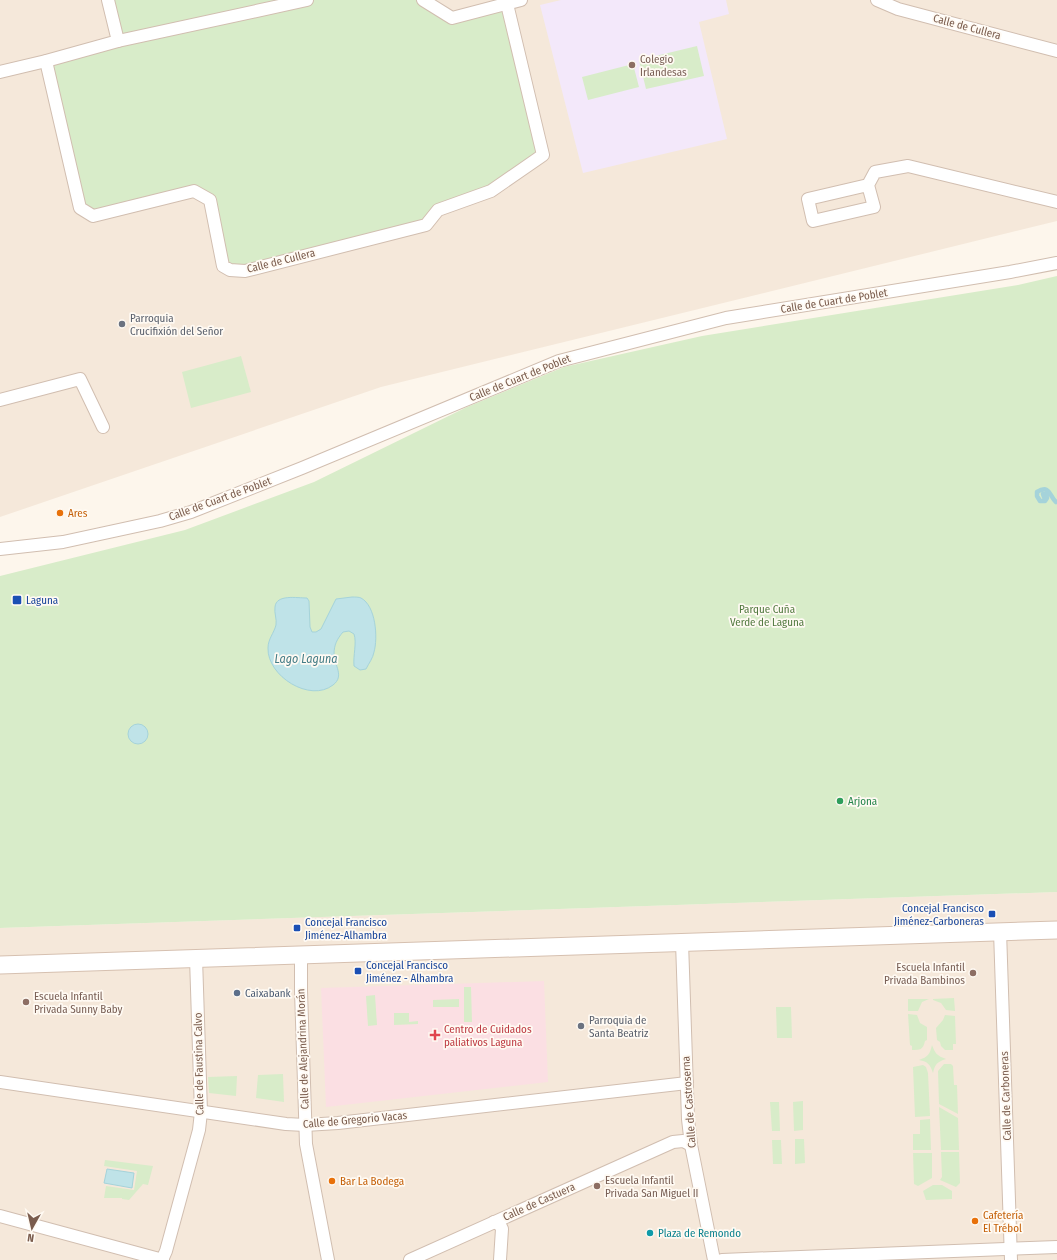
<svg xmlns="http://www.w3.org/2000/svg" width="1057" height="1260" viewBox="0 0 1057 1260" font-family="'Fira Sans Condensed',sans-serif">
  <style>
    .residential { fill: #f5e8da }
    .education { fill: #f3e8fa }
    .medical { fill: #fbdfe3 }
    .green { fill: #d8ecc9 }
    .water { fill: #bfe3e8; stroke: #a5d3da }
    .lines { fill: none; stroke-linecap: round; stroke-linejoin: round }
    .stream { stroke: #a5d3da; stroke-width: 4.5 }
    .street-casing { stroke: #d1beb0; stroke-width: 14 }
    .secondary-casing { stroke: #d6c0b0; stroke-width: 19 }
    .street { stroke: #fff; stroke-width: 12 }
    .secondary { stroke: #fff; stroke-width: 17 }
    .education-dot { fill: #8d6e63; stroke: #fffaf3; stroke-width: 1.5 }
    .worship-dot { fill: #6b7280; stroke: #fffaf3; stroke-width: 1.5 }
    .food-dot { fill: #e8710a; stroke: #fffaf3; stroke-width: 1.5 }
    .transit-dot { fill: #1a4fb4; stroke: #fffaf3; stroke-width: 1.5 }
    .leisure-dot { fill: #2e9e5b; stroke: #fffaf3; stroke-width: 1.5 }
    .service-dot { fill: #5c6f8a; stroke: #fffaf3; stroke-width: 1.5 }
    .health-dot { fill: #e0444e; stroke: #fffaf3; stroke-width: 1.5 }
    .culture-dot { fill: #0f9aa8; stroke: #fffaf3; stroke-width: 1.5 }
    .labels { text-anchor: middle; dominant-baseline: central; stroke-width: 3.5; stroke-linejoin: round; paint-order: stroke }
    .street-label { font-size: 11px; fill: #7a5c4d; stroke: #fffaf3 }
    .education-label { font-size: 11px; fill: #785e54; stroke: #fffaf3; text-anchor: start }
    .worship-label { font-size: 11px; fill: #5b616d; stroke: #fffaf3; text-anchor: start }
    .food-label { font-size: 11px; fill: #c56008; stroke: #fffaf3; text-anchor: start }
    .transit-label { font-size: 11px; fill: #164399; stroke: #fffaf3; text-anchor: start }
    .park-label { font-size: 11px; fill: #537a41; stroke: #fffaf3 }
    .leisure-label { font-size: 11px; fill: #27864d; stroke: #fffaf3; text-anchor: start }
    .service-label { font-size: 11px; fill: #4e5e75; stroke: #fffaf3; text-anchor: start }
    .health-label { font-size: 11px; fill: #be3a42; stroke: #fffaf3; text-anchor: start }
    .culture-label { font-size: 11px; fill: #0d838f; stroke: #fffaf3; text-anchor: start }
    .water-label { font-size: 12px; font-style: italic; fill: #437c86; stroke: #fffaf3 }
  </style>
  <rect width="100%" height="100%" fill="#fdf6ec"/>
  <!-- residential -->
  <g class="residential">
    <path d="M0,0H1057V221L381,387L0,517Z"/>
    <path d="M1057,892V1260H0V928Z"/>
  </g>
  <!-- education -->
  <path class="education" d="M561,0H726L729,14L699,22L727,139L583,173L540,5Z"/>
  <!-- medical -->
  <path class="medical" d="M544,981L548,1082L326,1107L321,988Z"/>
  <!-- green -->
  <g class="green">
    <path d="M108,0H423L452,18L507,4L543,155L491,191L438,210L426,225L230,270L210,200L194,191L93,216L80,208L46,61L118,41Z"/>
    <path d="M697,46L704,76L646,89L639,60Z"/>
    <path d="M633,64L639,87L588,100L582,77Z"/>
    <path d="M1057,276V892L0,928V576L185,530L314,482L467,407L564,367L702,336L1018,285Z"/>
    <path d="M241,356L251,392L191,408L182,372Z"/>
    <path d="M464,987H471L472,1022H464Z"/>
    <path d="M375,995L377,1025L368,1026L366,996Z"/>
    <path d="M954,998L955,1011L946,1010L941,1003L933,1000V999Z"/>
    <path d="M459,999V1007H433V1000Z"/>
    <path d="M908,999H929L922,1002L918,1011H908Z"/>
    <path d="M791,1007L792,1038H777L776,1007Z"/>
    <path d="M394,1013H409V1022L418,1021V1024L394,1025Z"/>
    <path d="M908,1014L917,1015L920,1023L927,1027V1040L925,1041C923,1050 920,1050 912,1050V1046L910,1045Z"/>
    <path d="M945,1015L955,1016L956,1044H953V1050H945L941,1046L940,1042L937,1040L936,1028L943,1020Z"/>
    <path d="M932,1045C935,1053 937,1056 946,1059C937,1062 935,1064 933,1073C930,1064 928,1062 919,1060C928,1057 930,1054 932,1045Z"/>
    <path d="M944,1064H951L953,1066L954,1085H957L958,1114L939,1104L938,1071Z"/>
    <path d="M923,1065L926,1067L928,1073L930,1116L915,1117L913,1067Z"/>
    <path d="M283,1074L284,1102L256,1098L258,1075Z"/>
    <path d="M237,1076L236,1096L209,1093L208,1077Z"/>
    <path d="M803,1101V1130L794,1131L793,1102Z"/>
    <path d="M770,1102H779L780,1131H772Z"/>
    <path d="M939,1107L958,1118L959,1150H941Z"/>
    <path d="M930,1119L931,1150H913V1134H920V1120Z"/>
    <path d="M795,1139H804L805,1163L795,1164Z"/>
    <path d="M772,1140H781L782,1164H773Z"/>
    <path d="M941,1152H959L960,1183L956,1187L940,1180L942,1177Z"/>
    <path d="M913,1153H932V1178L918,1186L914,1184Z"/>
    <path d="M105,1160L153,1166L148,1185L143,1184L129,1200L122,1199V1198H104L106,1186L134,1190L137,1171L104,1166Z"/>
    <path d="M933,1185H942L952,1191V1199L926,1200L923,1191Z"/>
  </g>
  <!-- water -->
  <g class="water">
    <path d="M352,597C355,597 359,597 361,598C376,606 378,638 374,652C373,658 369,663 366,669L360,670L354,666C353,655 357,643 354,634L349,631L343,632C337,639 334,645 334,654C334,665 345,676 333,685C310,703 267,676 268,648C268,639 274,633 276,625C277,619 274,613 275,607C276,594 297,598 307,598L309,601L310,627L312,632H316L321,629L336,599Z"/>
    <circle cx="138" cy="734" r="10"/>
    <path d="M107,1169L134,1173L132,1188L104,1183Z"/>
  </g>
  <g class="lines">
    <!-- stream -->
    <path class="stream" d="M1044,497L1043,494H1046L1047,498L1045,501H1040L1037,496V492C1050,484 1049,496 1056,502"/>
    <defs>
      <g id="street">
        <path d="M423,0L452,18L521,0"/>
        <path d="M877,0L898,9L1057,51"/>
        <path d="M118,41L307,0"/>
        <path d="M46,61L80,208L93,216L194,191L210,200L223,266L230,270L245,271L426,225L438,210L491,191L543,155L507,4"/>
        <path d="M0,72L46,61L118,41L108,0"/>
        <path d="M868,185L808,199L813,221L874,207L868,185L875,172L908,166L1057,202"/>
        <path d="M0,400L80,379L103,427"/>
        <path d="M0,549L63,542L160,521L191,512L302,468L559,361L726,318L1010,272L1057,263"/>
        <path d="M1000,931L1011,1260"/>
        <path d="M682,942L688,1119L691,1145L714,1260"/>
        <path d="M301,955V991L306,1144L328,1260"/>
        <path d="M0,1082L286,1124L305,1125L338,1123L687,1083"/>
        <path d="M0,1216L163,1260"/>
        <path d="M494,1222L500,1225L502,1229L500,1260"/>
        <path d="M162,1260L166,1251L199,1130L201,1112L196,958"/>
        <path d="M410,1260L673,1142L683,1141L691,1145"/>
        <path d="M722,1260L1057,1247"/>
      </g>
      <path id="secondary" d="M0,965L1057,930"/>
    </defs>
    <!-- street casing -->
    <use href="#street" class="street-casing"/>
    <!-- secondary casing -->
    <use href="#secondary" class="secondary-casing"/>
    <!-- street -->
    <use href="#street" class="street"/>
    <!-- secondary -->
    <use href="#secondary" class="secondary"/>
  </g>
  <!-- markers -->
  <g class="education-dot">
    <circle cx="632" cy="65" r="4"/>
    <circle cx="973" cy="973" r="4"/>
    <circle cx="26" cy="1002" r="4"/>
    <circle cx="597" cy="1186" r="4"/>
  </g>
  <g class="worship-dot">
    <circle cx="122" cy="324" r="4"/>
    <circle cx="581" cy="1026" r="4"/>
  </g>
  <g class="food-dot">
    <circle cx="60" cy="513" r="4"/>
    <circle cx="332" cy="1181" r="4"/>
    <circle cx="975" cy="1221" r="4"/>
  </g>
  <g class="transit-dot">
    <rect x="12" y="595" width="10" height="10" rx="2"/>
    <rect x="988" y="910" width="8" height="8" rx="2"/>
    <rect x="293" y="924" width="8" height="8" rx="2"/>
    <rect x="354" y="967" width="8" height="8" rx="2"/>
  </g>
  <circle class="leisure-dot" cx="840" cy="801" r="4"/>
  <circle class="service-dot" cx="237" cy="993" r="4"/>
  <path class="health-dot" d="M433 1029h4v4h4v4h-4v4h-4v-4h-4v-4h4z"/>
  <circle class="culture-dot" cx="650" cy="1233" r="4"/>
  <g class="labels">
    <!-- street labels -->
    <g class="street-label">
      <text transform="translate(967 27) rotate(15)">Calle de Cullera</text>
      <text transform="translate(281 261) rotate(-14)">Calle de Cullera</text>
      <text transform="translate(834 301) rotate(-9)">Calle de Cuart de Poblet</text>
      <text transform="translate(520 378) rotate(-22)">Calle de Cuart de Poblet</text>
      <text transform="translate(220 499) rotate(-20)">Calle de Cuart de Poblet</text>
      <text transform="translate(303 1049) rotate(-92)">Calle de Alejandrina Morán</text>
      <text transform="translate(199 1064) rotate(-91)">Calle de Faustina Calvo</text>
      <text transform="translate(1006 1096) rotate(-92)">Calle de Carboneras</text>
      <text transform="translate(689 1102) rotate(-94)">Calle de Castroserna</text>
      <text transform="translate(355 1120) rotate(-5)">Calle de Gregorio Vacas</text>
      <text transform="translate(539 1202) rotate(-24)">Calle de Castuera</text>
    </g>
    <!-- education labels -->
    <g class="education-label">
      <text x="640" y="59">Colegio<tspan x="640" dy="13">Irlandesas</tspan></text>
      <text x="965" y="967" text-anchor="end">Escuela Infantil<tspan x="965" dy="13">Privada Bambinos</tspan></text>
      <text x="34" y="996">Escuela Infantil<tspan x="34" dy="13">Privada Sunny Baby</tspan></text>
      <text x="605" y="1180">Escuela Infantil<tspan x="605" dy="13">Privada San Miguel II</tspan></text>
    </g>
    <!-- worship labels -->
    <g class="worship-label">
      <text x="130" y="318">Parroquia<tspan x="130" dy="13">Crucifixión del Señor</tspan></text>
      <text x="589" y="1020">Parroquia de<tspan x="589" dy="13">Santa Beatriz</tspan></text>
    </g>
    <!-- food labels -->
    <g class="food-label">
      <text x="68" y="513">Ares</text>
      <text x="340" y="1181">Bar La Bodega</text>
      <text x="983" y="1215">Cafetería<tspan x="983" dy="13">El Trébol</tspan></text>
    </g>
    <!-- transit labels -->
    <g class="transit-label">
      <text x="26" y="600">Laguna</text>
      <text x="984" y="908" text-anchor="end">Concejal Francisco<tspan x="984" dy="13">Jiménez-Carboneras</tspan></text>
      <text x="305" y="922">Concejal Francisco<tspan x="305" dy="13">Jiménez-Alhambra</tspan></text>
      <text x="366" y="965">Concejal Francisco<tspan x="366" dy="13">Jiménez - Alhambra</tspan></text>
    </g>
    <!-- park labels -->
    <g class="park-label">
      <text x="767" y="609">Parque Cuña<tspan x="767" dy="13">Verde de Laguna</tspan></text>
    </g>
    <!-- leisure labels -->
    <g class="leisure-label">
      <text x="848" y="801">Arjona</text>
    </g>
    <!-- service labels -->
    <g class="service-label">
      <text x="245" y="993">Caixabank</text>
    </g>
    <!-- health labels -->
    <g class="health-label">
      <text x="444" y="1029">Centro de Cuidados<tspan x="444" dy="13">paliativos Laguna</tspan></text>
    </g>
    <!-- culture labels -->
    <g class="culture-label">
      <text x="658" y="1233">Plaza de Remondo</text>
    </g>
    <!-- water labels -->
    <g class="water-label">
      <text x="306" y="659">Lago Laguna</text>
    </g>
  </g>
  <!-- north arrow -->
  <g transform="translate(32 1228) rotate(188)" stroke="#fffaf3" stroke-width="3" paint-order="stroke">
  <path d="M0-3L7 15L0 10L-7 15Z" fill="#7a5c4d"/>
  <text y="-6" font-size="11" font-weight="bold" text-anchor="middle" fill="#7a5c4d">N</text>
  </g>
</svg>
